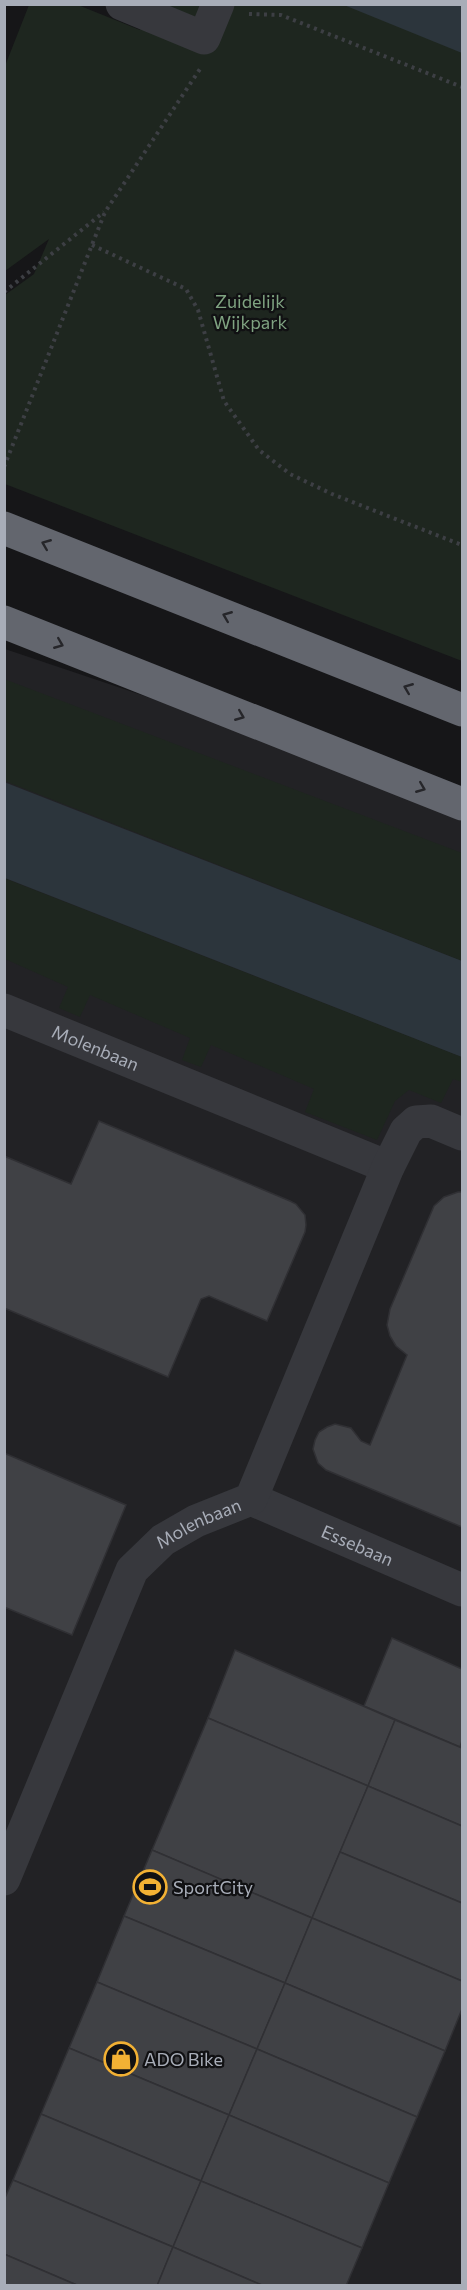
<svg xmlns="http://www.w3.org/2000/svg" width="467" height="2290" viewBox="0 0 467 2290" font-family="Commissioner,sans-serif">
  <style>
    .built { fill: #222225 }
    .green { fill: #1e261f }
    .water { fill: #2c353c }
    .building { fill: #404145; stroke: #303034; stroke-width: 1.5 }
    .lines { fill: none; stroke-linecap: round; stroke-linejoin: round }
    .path { stroke: #3d3f44; stroke-width: 4; stroke-dasharray: 3 4.5; stroke-linecap: butt }
    .street { stroke: #37383d; stroke-width: 33 }
    .highway { stroke: #63666e; stroke-width: 33 }
    .oneway { stroke: #26262a }
    .labels { text-anchor: middle; dominant-baseline: central; stroke-width: 4.5; stroke-linejoin: round; paint-order: stroke }
    .park-label { font-size: 18px; fill: #7fa381; stroke: #111113 }
    .street-label { font-size: 18px; fill: #a8adb8; stroke: #111113 }
    .poi-label { font-size: 18px; fill: #a8adb8; stroke: #111113; text-anchor: start }
  </style>
  <rect width="100%" height="100%" fill="#161618"/>
  <!-- built -->
  <path class="built" d="M5,649L462,803V2285L5,2286Z"/>
  <!-- green -->
  <g class="green">
    <path d="M29,5H78L140,30L151,5H462V661L5,484V295L34,274L49,239L5,271V66Z"/>
    <path d="M4,679L462,853V961L5,781Z"/>
    <path d="M4,878L462,1057V1082L453,1079L441,1103L409,1090L395,1101L377,1140L305,1112L314,1089L211,1045L201,1067L182,1060L190,1038L90,995L80,1017L59,1008L68,987L5,959Z"/>
  </g>
  <!-- water -->
  <g class="water">
    <path d="M344,5H462V53Z"/>
    <path d="M4,782L462,961V1057L5,878Z"/>
  </g>
  <!-- building -->
  <g class="building">
    <path d="M99,1121L290,1201L296,1204L305,1215L306,1225L305,1232L267,1321L209,1296L201,1299L168,1377L4,1308V1156L71,1184Z"/>
    <path d="M458,1192H462V1527L326,1470L318,1463L313,1449L315,1440L319,1432L327,1427L335,1424L351,1428L361,1441L370,1445L407,1355L396,1346L390,1336L387,1325L390,1309L434,1206L444,1197Z"/>
    <path d="M4,1453L126,1505L72,1635L4,1607Z"/>
    <path d="M392,1638L462,1669V1741L460,1747L364,1706Z"/>
    <path d="M235,1650L395,1720L368,1786L208,1718Z"/>
    <path d="M208,1718L368,1786L312,1918L152,1850Z"/>
    <path d="M395,1720L462,1748V1826L368,1786Z"/>
    <path d="M368,1786L462,1826V1903L340,1852Z"/>
    <path d="M152,1850L312,1918L285,1983L124,1916Z"/>
    <path d="M340,1852L462,1903V1981L312,1918Z"/>
    <path d="M124,1916L285,1983L257,2049L97,1982Z"/>
    <path d="M312,1918L462,1981V2009L445,2051L285,1983Z"/>
    <path d="M97,1982L257,2049L229,2115L69,2048Z"/>
    <path d="M285,1983L445,2051L417,2117L257,2049Z"/>
    <path d="M69,2048L229,2115L201,2181L41,2114Z"/>
    <path d="M257,2049L417,2117L389,2183L229,2115Z"/>
    <path d="M41,2114L201,2181L173,2247L13,2180Z"/>
    <path d="M229,2115L389,2183L362,2248L201,2181Z"/>
    <path d="M13,2180L173,2247L157,2286H79L4,2254V2200Z"/>
    <path d="M201,2181L362,2248L346,2286H264L173,2247Z"/>
    <path d="M173,2247L264,2286H157Z"/>
    <path d="M4,2254L79,2286H4Z"/>
  </g>
  <g class="lines">
    <!-- path -->
    <g class="path">
      <path d="M249,14L281,15L462,87"/>
      <path d="M92,245L186,289L198,310L224,401L259,450L290,474L332,494L462,545"/>
      <path d="M4,292L104,212"/>
      <path d="M4,467L105,212L200,69"/>
    </g>
    <!-- street -->
    <g class="street">
      <path d="M122,4L204,38L218,4"/>
      <path id="s1" d="M4,1010L388,1167"/>
      <path id="s2" d="M251,1499L462,1590"/>
      <path id="s3" d="M4,1879L132,1570L163,1540L196,1521L251,1499L388,1167L406,1131L416,1122L431,1121L462,1134"/>
    </g>
    <!-- highway -->
    <g class="highway">
      <path d="M4,528L462,710"/>
      <path d="M4,622L462,804"/>
    </g>
  </g>
  <!-- one-way arrows -->
  <defs><path id="oneway-chevron" d="M-2-3.5L2.5 0L-2 3.5" fill="none" stroke-width="1.6" stroke-linecap="round" stroke-linejoin="round" transform="scale(1.5)"/></defs>
  <g class="oneway">
    <use href="#oneway-chevron" transform="translate(46 544) rotate(-158)"/>
    <use href="#oneway-chevron" transform="translate(227 616) rotate(-158)"/>
    <use href="#oneway-chevron" transform="translate(59 644) rotate(22)"/>
    <use href="#oneway-chevron" transform="translate(408 688) rotate(-158)"/>
    <use href="#oneway-chevron" transform="translate(240 716) rotate(22)"/>
    <use href="#oneway-chevron" transform="translate(421 788) rotate(22)"/>
  </g>
  <!-- icons -->
  <defs>
    <symbol id="stadium-ring" viewBox="-11 -11 22 22"><circle r="9.5" fill="#111113" stroke="#f2b134" stroke-width="1.5"/><path d="M0-5a6.5 5 0 1 0 0 10a6.5 5 0 1 0 0-10ZM-3.5-1.8h7v3.6h-7Z" fill="#f2b134"/></symbol>
    <symbol id="shop-ring" viewBox="-11 -11 22 22"><circle r="9.5" fill="#111113" stroke="#f2b134" stroke-width="1.5"/><path d="M-5-2.5h2.3a2.7 3.5 0 0 1 5.4 0H5L5.5 6h-11ZM-1.5-2.5h3a1.5 2.3 0 0 0-3 0Z" fill="#f2b134"/></symbol>
  </defs>
  <g fill-rule="evenodd">
    <use href="#stadium-ring" x="131" y="1868" width="38" height="38"/>
    <use href="#shop-ring" x="102" y="2040" width="38" height="38"/>
  </g>
  <g class="labels">
    <!-- park labels -->
    <g class="park-label">
      <text x="250" y="301">Zuidelijk<tspan x="250" dy="21">Wijkpark</tspan></text>
    </g>
    <!-- street labels -->
    <g class="street-label">
      <text stroke="none"><textPath href="#s1" startOffset="99">Molenbaan</textPath></text>
      <text stroke="none"><textPath href="#s3" startOffset="417">Molenbaan</textPath></text>
      <text stroke="none"><textPath href="#s2" startOffset="116">Essebaan</textPath></text>
    </g>
    <!-- poi labels -->
    <g class="poi-label">
      <text x="173" y="1887">SportCity</text>
      <text x="144" y="2059">ADO Bike</text>
    </g>
  </g>
  <!-- border -->
  <rect width="467" height="2290" fill="none" stroke="#a8adb8" stroke-width="12"/>
</svg>
